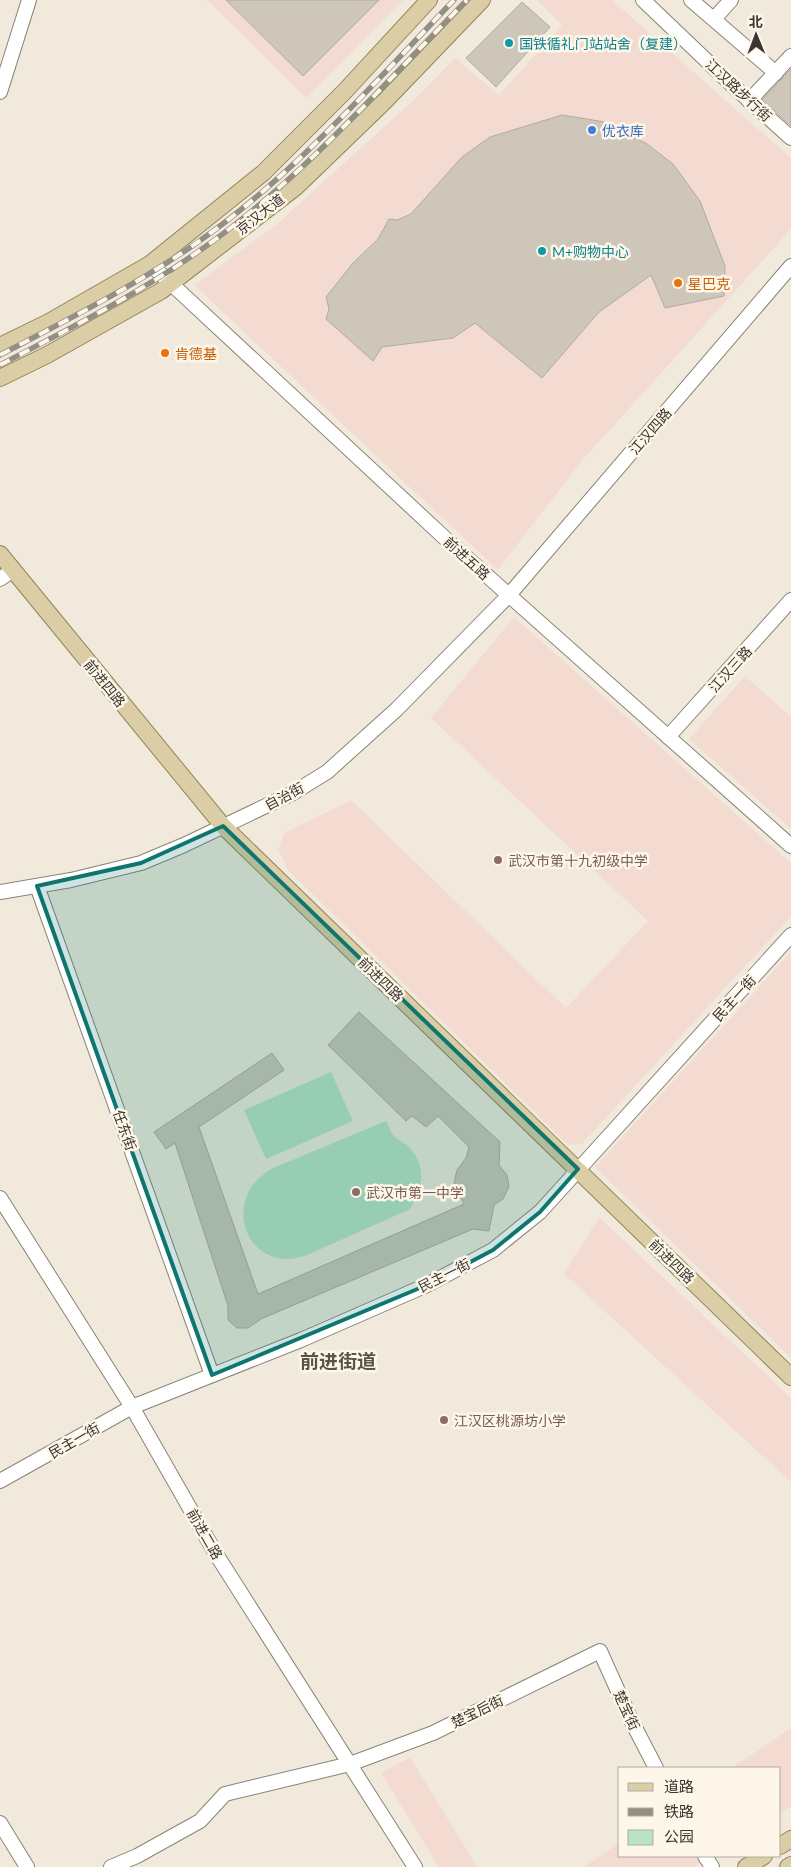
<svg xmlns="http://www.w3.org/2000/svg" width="791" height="1867" viewBox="0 0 791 1867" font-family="Lato,'Noto Sans SC',sans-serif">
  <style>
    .commercial { fill: #f3dbd1 }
    .green { fill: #b9e3c7 }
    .building { fill: #cdc6b9; stroke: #b1ab9e }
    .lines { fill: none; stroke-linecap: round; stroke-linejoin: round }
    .minor-casing { stroke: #898377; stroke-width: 16 }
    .major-casing { stroke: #938456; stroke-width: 18 }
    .minor { stroke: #fff; stroke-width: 14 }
    .major { stroke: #dbcea6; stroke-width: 16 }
    .rail-casing { stroke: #948f85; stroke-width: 5.5 }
    .rail { stroke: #fef7e9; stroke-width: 4; stroke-dasharray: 11; stroke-linecap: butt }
    .marked { fill: #0f766e; fill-opacity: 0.2; stroke: #0f766e; stroke-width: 4; stroke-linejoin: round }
    .culture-dot { fill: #0f9aa8; stroke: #fef7e9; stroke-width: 2 }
    .shop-dot { fill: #3f7fe0; stroke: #fef7e9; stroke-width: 2 }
    .food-dot { fill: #e8710a; stroke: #fef7e9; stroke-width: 2 }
    .education-dot { fill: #8d6e63; stroke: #fef7e9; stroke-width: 2 }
    .labels { text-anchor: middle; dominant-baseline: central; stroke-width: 5; stroke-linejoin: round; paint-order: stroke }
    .culture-label { font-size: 14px; fill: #0d838f; stroke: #fef7e9; text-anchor: start }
    .street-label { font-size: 14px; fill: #393631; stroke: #fef7e9 }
    .shop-label { font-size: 14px; fill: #366cbe; stroke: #fef7e9; text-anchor: start }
    .food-label { font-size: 14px; fill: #c56008; stroke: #fef7e9; text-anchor: start }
    .education-label { font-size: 14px; fill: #785e54; stroke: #fef7e9; text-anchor: start }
    .district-label { font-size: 19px; font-weight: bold; fill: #5a5448; stroke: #fef7e9 }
  </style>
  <rect width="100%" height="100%" fill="#f1eadc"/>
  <!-- commercial -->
  <g class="commercial">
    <path d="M207,0H403L306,98Z"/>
    <path d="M537,0H612L791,158V229L579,464L498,570L194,285L276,225L418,96L455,58L499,95L562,25Z"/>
    <path d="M514,617L791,863V916L582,1144L568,1145L288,870L278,850L284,833L351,800L566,1008L648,921L431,718Z"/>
    <path d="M745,676L791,717V829L689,739Z"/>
    <path d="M791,952V1358L595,1167Z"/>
    <path d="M599,1217L791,1398V1482L564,1274Z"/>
    <path d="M791,1728V1806L780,1813V1768H732Z"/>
    <path d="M410,1757L477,1867H439L381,1773Z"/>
    <path d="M620,1843V1856H712L694,1867H584Z"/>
  </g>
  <!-- green -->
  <g class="green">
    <path d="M331,1072L353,1121L266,1159L244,1110Z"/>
    <path d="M386,1121C389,1126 391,1134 396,1138C400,1141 405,1143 409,1147C427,1166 423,1188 410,1209L305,1256C295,1258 285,1261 274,1257C246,1248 236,1216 249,1191C254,1181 263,1175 271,1169Z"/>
  </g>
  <!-- building -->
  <g class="building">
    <path d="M226,0H379L303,76Z"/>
    <path d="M522,2L550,27L496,87L466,58Z"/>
    <path d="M791,69V126L762,100Z"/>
    <path d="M562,115L605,122L647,144L673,164L700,201L725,266L724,296L665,308L651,275L599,312L542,378L475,323L453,338L382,347L373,361L326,319L329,309L326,297L353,263L378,239L389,219L397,220L411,214L462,157L490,137Z"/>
    <path d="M359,1012L500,1142L499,1165L507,1175L509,1187L503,1199L494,1205L489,1231L473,1229L261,1319L248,1328H237L228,1320V1306L175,1143L166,1149L154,1132L272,1053L284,1070L199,1127L258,1294L464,1204L454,1183L457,1170L466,1158L469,1147L438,1116L426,1127L412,1116L406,1121L328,1045Z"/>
  </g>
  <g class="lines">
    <defs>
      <g id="minor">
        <path d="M643,0L731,84L791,138"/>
        <path d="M691,0L776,73"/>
        <path d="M714,19L731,0"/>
        <path d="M0,92L29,0"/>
        <path d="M749,101L791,56"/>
        <path d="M150,264L448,541L791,846"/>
        <path d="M0,579L13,570"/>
        <path d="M668,737L791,600"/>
        <path d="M37,886L212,1375"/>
        <path d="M0,892L71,880L141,863L184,845L293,793L327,772L397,709L509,595L791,266"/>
        <path d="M0,1198L132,1407L216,1554L415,1867"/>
        <path d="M0,1481L132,1407L301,1340L427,1285L493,1250L540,1212L791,935"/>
        <path d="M0,1823L27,1867"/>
        <path d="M705,1856L712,1867"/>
        <path d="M111,1867L137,1856L200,1821L225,1794L350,1764L433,1733L600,1651L631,1720L656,1768"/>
      </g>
      <g id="major">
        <path d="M0,346L49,322L150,264L263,173L345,91L429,0"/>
        <path d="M0,378L47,355L161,291L296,187L384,102L482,0"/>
        <path d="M0,554L223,826L791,1377"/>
        <path d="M780,1846L791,1839"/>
        <path d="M746,1867L764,1856"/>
        <path d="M788,1867L791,1865"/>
      </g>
    </defs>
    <!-- minor casing -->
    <use href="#minor" class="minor-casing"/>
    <!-- major casing -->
    <use href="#major" class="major-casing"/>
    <!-- minor -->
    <use href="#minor" class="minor"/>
    <!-- major -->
    <use href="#major" class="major"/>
    <defs>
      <g id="rail">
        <path d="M0,355C67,320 135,286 198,242C294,175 373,84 454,0"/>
        <path d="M0,365C71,328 144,291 209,244C305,175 384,84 467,0"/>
      </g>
    </defs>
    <!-- rail casing -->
    <use href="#rail" class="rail-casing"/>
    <!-- rail -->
    <use href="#rail" class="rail"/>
  </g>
  <!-- marked area -->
  <path class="marked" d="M223,826L578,1169L540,1212L493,1250L427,1285L212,1375L37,886L141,863Z"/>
  <!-- markers -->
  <g class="culture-dot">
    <circle cx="509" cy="43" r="5"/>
    <circle cx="542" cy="251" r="5"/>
  </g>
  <circle class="shop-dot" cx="592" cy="130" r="5"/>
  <g class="food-dot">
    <circle cx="678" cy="283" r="5"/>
    <circle cx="165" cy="353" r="5"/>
  </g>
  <g class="education-dot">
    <circle cx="498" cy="860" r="5"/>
    <circle cx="356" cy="1192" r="5"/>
    <circle cx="444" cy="1420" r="5"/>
  </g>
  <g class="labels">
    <!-- culture labels -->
    <g class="culture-label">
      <text x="519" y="43">国铁循礼门站站舍（复建）</text>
      <text x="552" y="251">M+购物中心</text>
    </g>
    <!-- street labels -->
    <g class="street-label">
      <text transform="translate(739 90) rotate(43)">江汉路步行街</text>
      <text transform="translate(260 214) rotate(-38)">京汉大道</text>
      <text transform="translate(650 431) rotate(-49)">江汉四路</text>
      <text transform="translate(467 558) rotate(42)">前进五路</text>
      <text transform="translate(730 669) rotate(-48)">江汉三路</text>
      <text transform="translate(105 683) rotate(51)">前进四路</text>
      <text transform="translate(284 796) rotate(-28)">自治街</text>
      <text transform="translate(381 979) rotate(44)">前进四路</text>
      <text transform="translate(734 998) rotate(-48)">民主一街</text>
      <text transform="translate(125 1130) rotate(70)">任东街</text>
      <text transform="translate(672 1261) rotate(44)">前进四路</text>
      <text transform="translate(444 1275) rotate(-27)">民主一街</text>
      <text transform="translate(74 1440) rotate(-30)">民主一街</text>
      <text transform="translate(205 1534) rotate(60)">前进二路</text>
      <text transform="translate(627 1710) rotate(65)">楚宝街</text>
      <text transform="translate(477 1711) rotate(-26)">楚宝后街</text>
    </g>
    <!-- shop labels -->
    <g class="shop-label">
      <text x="602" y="130">优衣库</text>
    </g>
    <!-- food labels -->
    <g class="food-label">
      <text x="688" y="283">星巴克</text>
      <text x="175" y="353">肯德基</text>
    </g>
    <!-- education labels -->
    <g class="education-label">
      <text x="508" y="860">武汉市第十九初级中学</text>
      <text x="366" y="1192">武汉市第一中学</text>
      <text x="454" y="1420">江汉区桃源坊小学</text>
    </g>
    <!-- district labels -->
    <g class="district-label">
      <text x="338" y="1360">前进街道</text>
    </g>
  </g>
  <!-- legend -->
  <rect x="618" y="1767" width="162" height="90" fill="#fef7e9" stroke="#afaa9f"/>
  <rect x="628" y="1783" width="25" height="8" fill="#dbcea6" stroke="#afaa9f"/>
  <text x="664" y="1792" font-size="15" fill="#393631">道路</text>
  <rect x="628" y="1808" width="25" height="8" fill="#948f85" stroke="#afaa9f"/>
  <text x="664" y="1817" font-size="15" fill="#393631">铁路</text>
  <rect x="628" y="1830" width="25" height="15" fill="#b9e3c7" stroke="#afaa9f"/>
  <text x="664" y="1842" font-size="15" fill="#393631">公园</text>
  <!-- north arrow -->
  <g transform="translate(756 35) rotate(359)" stroke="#fef7e9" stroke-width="4" paint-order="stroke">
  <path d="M0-4L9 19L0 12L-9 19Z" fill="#393631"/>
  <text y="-8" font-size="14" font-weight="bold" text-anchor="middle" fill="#393631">北</text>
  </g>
</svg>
